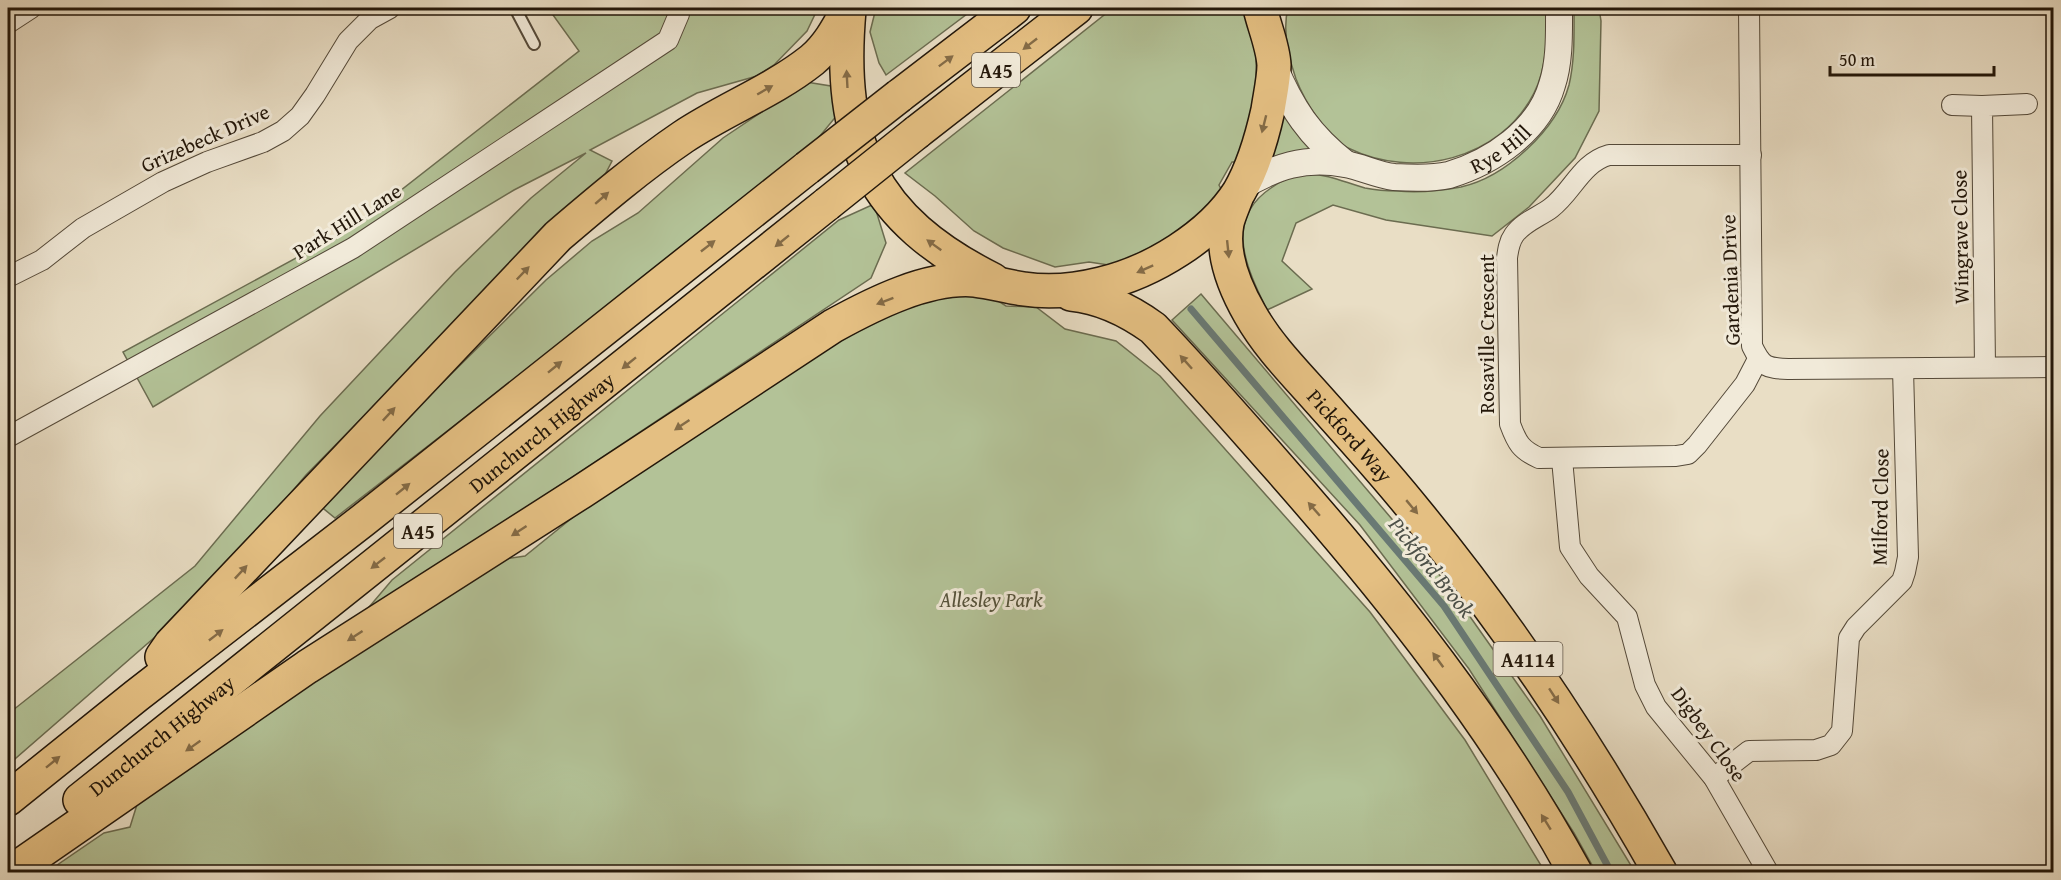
<svg xmlns="http://www.w3.org/2000/svg" width="2061" height="880" viewBox="0 0 2061 880" font-family="'Gentium Book Plus',serif">
  <style>
    .green { fill: #b3c297; stroke: #6b6c50; stroke-width: 1.5 }
    .lines { fill: none; stroke-linecap: round; stroke-linejoin: round }
    .stream { stroke: #697974; stroke-width: 7 }
    .service-casing { stroke: #544939; stroke-width: 14 }
    .minor-casing { stroke: #544939; stroke-width: 22 }
    .tertiary-casing { stroke: #544939; stroke-width: 28 }
    .trunk-casing { stroke: #23170a; stroke-width: 36 }
    .service { stroke: #f1ead9; stroke-width: 10 }
    .minor { stroke: #f1ead9; stroke-width: 20 }
    .tertiary { stroke: #f1ead9; stroke-width: 26 }
    .trunk { stroke: #e4bf82; stroke-width: 33 }
    .trunk-bridge-casing { stroke: #23170a; stroke-width: 36; stroke-linecap: butt }
    .trunk-bridge { stroke: #e4bf82; stroke-width: 33 }
    .oneway { fill: #846b46 }
    .labels { text-anchor: middle; dominant-baseline: central; stroke-width: 6; stroke-linejoin: round; paint-order: stroke }
    .shield { fill: #f1ead9; stroke: #615648; stroke-width: 1.5 }
    .shield-label { font-size: 20px; font-weight: bold; fill: #23170a }
    .street-label { font-size: 21px; fill: #23170a; stroke: #f1ead9 }
    .park-label { font-size: 21px; font-style: italic; fill: #55533b; stroke: #f1ead9 }
    .water-label { font-size: 22px; font-style: italic; fill: #4c5048; stroke: #f1ead9 }
  </style>
  <rect width="100%" height="100%" fill="#e9dec5"/>
  <filter id="stains"><feTurbulence type="fractalNoise" baseFrequency=".00333" numOctaves="4"/><feColorMatrix values="0 0 0 0 .2 0 0 0 0 .09 0 0 0 0 .02 0 0 0 .5 -.17"/></filter>
  <radialGradient id="worn" r=".72"><stop offset=".6" stop-color="#630" stop-opacity="0"/><stop offset="1" stop-color="#630" stop-opacity=".3"/></radialGradient>
  <!-- green -->
  <g class="green">
    <path d="M548,8H818L807,31L774,65L757,76L697,93L590,150L612,161L596,192L415,364L306,475L209,590L8,765V714L195,566L320,416L455,272L531,198L586,153L514,190L153,407L123,352L355,226L579,51Z"/>
    <path d="M876,8H975L886,75L879,63L870,32Z"/>
    <path d="M1113,8H1245C1248,21 1254,35 1255,48C1260,87 1249,126 1236,162H1232L1219,185L1222,191L1180,232L1161,244L1115,266L1089,262L1055,267L1003,248L974,231L935,196L905,173Z"/>
    <path d="M1288,8H1547C1547,35 1547,68 1534,93C1500,160 1413,180 1348,148C1327,138 1304,100 1296,79C1288,56 1282,31 1288,8Z"/>
    <path d="M1574,8H1599L1601,21L1599,111L1575,158L1529,207L1492,236L1386,220L1333,205L1296,223L1282,261L1312,289L1267,310C1247,269 1223,220 1271,188C1282,180 1294,174 1308,174C1329,174 1346,183 1365,188C1375,190 1387,191 1397,191C1418,193 1440,191 1461,187C1506,177 1557,129 1569,85C1575,60 1574,32 1574,8Z"/>
    <path d="M806,82L837,87L838,114L806,153L335,518L319,505L546,280L592,241L638,213L723,138Z"/>
    <path d="M1284,103L1313,153L1266,162Z"/>
    <path d="M874,204L886,243L871,278L358,620L392,580L839,220Z"/>
    <path d="M956,291L984,292L1006,306L1036,307L1065,329L1116,341L1160,376L1370,612L1465,740L1545,872H47L104,833L130,827L140,795L483,562L525,556L572,518L610,482L879,317Z"/>
    <path d="M1201,294L1447,584L1540,716L1635,872H1596L1574,833L1469,669L1360,525L1172,320Z"/>
  </g>
  <g class="lines">
    <!-- stream -->
    <path class="stream" d="M1191,309L1444,606L1568,792L1611,872"/>
    <defs>
      <path id="service" d="M515,8L534,44"/>
      <g id="minor">
        <path d="M1749,8L1752,346C1762,367 1766,368 1788,369L2054,367"/>
        <path d="M8,23L31,8"/>
        <path d="M1952,105L1982,106"/>
        <path d="M1751,155H1609C1581,163 1573,191 1551,208C1539,217 1523,222 1514,235C1509,242 1508,250 1507,258L1510,424C1517,443 1521,450 1539,458L1676,456L1688,454L1697,445L1745,384L1758,359"/>
        <path d="M8,277L42,260L83,228L163,182L207,162L263,142L283,131L300,116L315,95L348,41L370,19L390,8"/>
        <path d="M1985,367L1982,106L2027,104"/>
        <path d="M8,437L353,248L668,40L679,14L678,8"/>
        <path d="M1562,459L1570,547L1589,576L1627,617L1645,685L1656,707L1714,778L1768,872"/>
        <path d="M1714,778L1749,751L1816,750L1831,745L1842,731L1849,638L1856,627L1902,581L1905,572L1908,557L1903,369"/>
      </g>
      <g id="tertiary">
        <path d="M1274,66C1291,108 1310,136 1346,164"/>
        <path id="s1" d="M1241,187C1275,167 1305,156 1345,164C1362,167 1377,175 1394,177C1411,178 1432,179 1449,175C1492,162 1539,131 1552,85C1560,61 1559,32 1559,8"/>
      </g>
      <g id="trunk">
        <path d="M849,10C837,143 871,219 993,280"/>
        <path d="M899,96L1014,8"/>
        <path d="M917,132L1076,8"/>
        <path id="s2" d="M1236,198C1233,206 1229,215 1227,223C1221,254 1235,288 1250,314C1268,346 1294,372 1318,399C1351,436 1385,473 1416,512C1509,625 1588,745 1660,872"/>
        <path d="M1071,294C1102,297 1128,310 1153,328C1197,374 1239,422 1281,470C1391,595 1495,726 1575,872"/>
        <path d="M162,657L171,644L558,236C599,201 639,167 683,137C725,109 773,91 812,60C829,46 839,26 849,8"/>
        <path d="M8,799L136,696L362,521L807,168"/>
        <path id="s3" d="M80,800L827,204"/>
        <path d="M11,872L307,667L581,492L833,326C873,304 928,276 975,280C992,282 1008,287 1024,289C1050,293 1077,290 1101,284C1152,272 1211,236 1239,192C1253,168 1262,137 1268,110C1270,96 1274,79 1274,65C1273,46 1264,26 1260,8"/>
      </g>
    </defs>
    <!-- service casing -->
    <use href="#service" class="service-casing"/>
    <!-- minor casing -->
    <use href="#minor" class="minor-casing"/>
    <!-- tertiary casing -->
    <use href="#tertiary" class="tertiary-casing"/>
    <!-- trunk casing -->
    <use href="#trunk" class="trunk-casing"/>
    <!-- service -->
    <use href="#service" class="service"/>
    <!-- minor -->
    <use href="#minor" class="minor"/>
    <!-- tertiary -->
    <use href="#tertiary" class="tertiary"/>
    <!-- trunk -->
    <use href="#trunk" class="trunk"/>
    <defs>
      <g id="trunk-bridge">
        <path d="M807,168L899,96"/>
        <path d="M827,204L917,132"/>
      </g>
    </defs>
    <!-- trunk-bridge casing -->
    <use href="#trunk-bridge" class="trunk-bridge-casing"/>
    <!-- trunk-bridge -->
    <use href="#trunk-bridge" class="trunk-bridge"/>
  </g>
  <!-- one-way arrows -->
  <defs><path id="oneway-solid" d="M-6-.8H1V-3.2L6.5 0L1 3.2V.8H-6Z" transform="scale(1.5)"/></defs>
  <g class="oneway">
    <use href="#oneway-solid" transform="translate(1030 44) rotate(142)"/>
    <use href="#oneway-solid" transform="translate(946 61) rotate(-37)"/>
    <use href="#oneway-solid" transform="translate(847 79) rotate(-93)"/>
    <use href="#oneway-solid" transform="translate(765 90) rotate(-30)"/>
    <use href="#oneway-solid" transform="translate(1264 124) rotate(104)"/>
    <use href="#oneway-solid" transform="translate(602 198) rotate(-41)"/>
    <use href="#oneway-solid" transform="translate(782 241) rotate(141)"/>
    <use href="#oneway-solid" transform="translate(934 245) rotate(-144)"/>
    <use href="#oneway-solid" transform="translate(708 246) rotate(-38)"/>
    <use href="#oneway-solid" transform="translate(1228 249) rotate(84)"/>
    <use href="#oneway-solid" transform="translate(1145 269) rotate(156)"/>
    <use href="#oneway-solid" transform="translate(523 273) rotate(-46)"/>
    <use href="#oneway-solid" transform="translate(885 301) rotate(159)"/>
    <use href="#oneway-solid" transform="translate(1186 362) rotate(-132)"/>
    <use href="#oneway-solid" transform="translate(629 363) rotate(141)"/>
    <use href="#oneway-solid" transform="translate(555 367) rotate(-39)"/>
    <use href="#oneway-solid" transform="translate(389 414) rotate(-47)"/>
    <use href="#oneway-solid" transform="translate(682 425) rotate(146)"/>
    <use href="#oneway-solid" transform="translate(403 489) rotate(-39)"/>
    <use href="#oneway-solid" transform="translate(1412 507) rotate(50)"/>
    <use href="#oneway-solid" transform="translate(1314 509) rotate(-131)"/>
    <use href="#oneway-solid" transform="translate(519 531) rotate(147)"/>
    <use href="#oneway-solid" transform="translate(378 563) rotate(142)"/>
    <use href="#oneway-solid" transform="translate(241 572) rotate(-47)"/>
    <use href="#oneway-solid" transform="translate(216 635) rotate(-38)"/>
    <use href="#oneway-solid" transform="translate(355 636) rotate(147)"/>
    <use href="#oneway-solid" transform="translate(1438 660) rotate(-126)"/>
    <use href="#oneway-solid" transform="translate(1554 696) rotate(57)"/>
    <use href="#oneway-solid" transform="translate(193 746) rotate(145)"/>
    <use href="#oneway-solid" transform="translate(53 762) rotate(-39)"/>
    <use href="#oneway-solid" transform="translate(1546 822) rotate(-122)"/>
  </g>
  <g class="labels">
    <!-- shield labels -->
    <g class="shield">
      <rect x="972" y="53" width="48" height="34" rx="4.5"/>
      <rect x="394" y="514" width="48" height="34" rx="4.5"/>
      <rect x="1493.5" y="642" width="69" height="34" rx="4.5"/>
    </g>
    <g class="shield-label">
      <text x="996" y="70">A45</text>
      <text x="418" y="531">A45</text>
      <text x="1528" y="659">A4114</text>
    </g>
    <!-- street labels -->
    <g class="street-label">
      <text transform="translate(205 138) rotate(-24)">Grizebeck Drive</text>
      <text stroke="none"><textPath href="#s1" startOffset="273">Rye Hill</textPath></text>
      <text transform="translate(347 221) rotate(-32)">Park Hill Lane</text>
      <text transform="translate(1960 237) rotate(-91)">Wingrave Close</text>
      <text transform="translate(1730 280) rotate(-92)">Gardenia Drive</text>
      <text transform="translate(1486 334) rotate(-90)">Rosaville Crescent</text>
      <text stroke="none"><textPath href="#s3" startOffset="590">Dunchurch Highway</textPath></text>
      <text stroke="none"><textPath href="#s2" startOffset="280">Pickford Way</textPath></text>
      <text transform="translate(1880 507) rotate(-89)">Milford Close</text>
      <text transform="translate(1709 734) rotate(54)">Digbey Close</text>
      <text stroke="none"><textPath href="#s3" startOffset="104">Dunchurch Highway</textPath></text>
    </g>
    <!-- park labels -->
    <g class="park-label">
      <text x="991" y="599">Allesley Park</text>
    </g>
    <!-- water labels -->
    <g class="water-label">
      <text transform="translate(1432 567) rotate(51)">Pickford Brook</text>
    </g>
  </g>
  <!-- margin -->
  <rect width="2061" height="880" fill="none" stroke="#e9dec5" stroke-width="30"/>
  <rect x="9" y="9" width="2043" height="862" fill="none" stroke="#23170a" stroke-width="3"/>
  <rect x="15" y="15" width="2031" height="850" fill="none" stroke="#23170a" stroke-width="1.5"/>
  <!-- scale -->
  <path d="M1830 66v9h164v-9" fill="none" stroke="#23170a" stroke-width="3"/>
  <text x="1839" y="66" font-size="18" fill="#23170a" stroke="#f1ead9" stroke-width="4.5" paint-order="stroke">50 m</text>
  <rect width="100%" height="100%" filter="url(#stains)"/>
  <rect width="100%" height="100%" fill="url(#worn)"/>
</svg>
